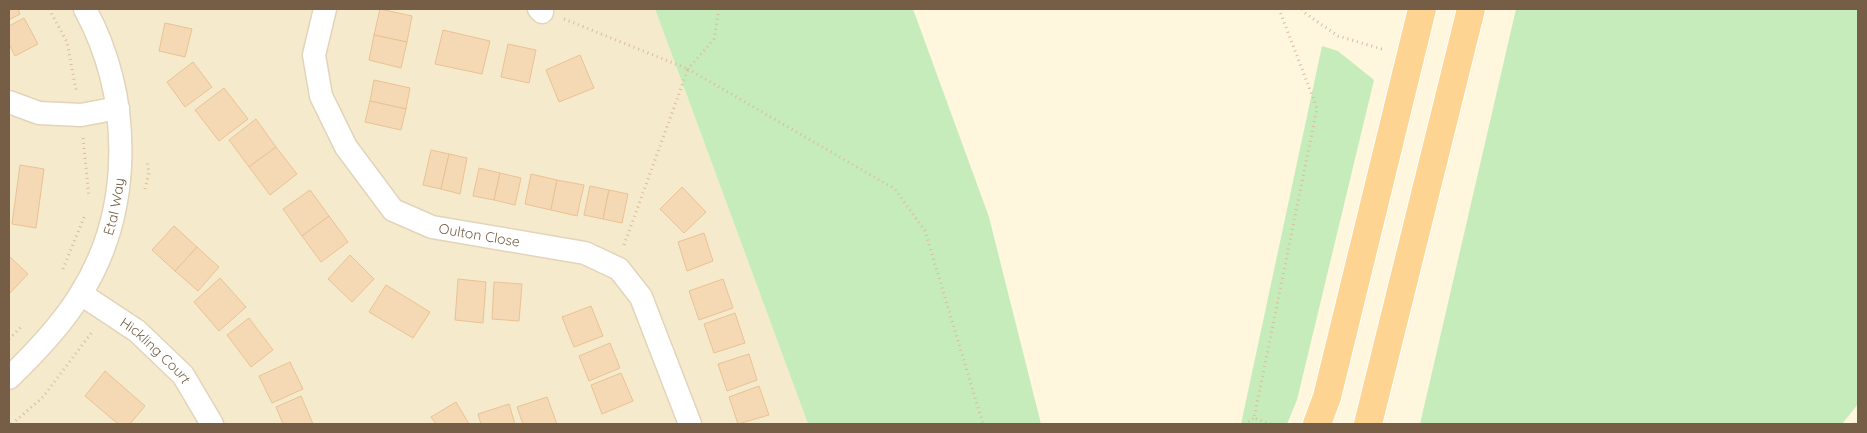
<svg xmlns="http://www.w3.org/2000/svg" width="1867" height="433" viewBox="0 0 1867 433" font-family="Quicksand,sans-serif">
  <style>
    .residential { fill: #f6eacc }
    .green { fill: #c7ecbc }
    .building { fill: #f5d9b4; stroke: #e9c293 }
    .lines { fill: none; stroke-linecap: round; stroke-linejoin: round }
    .minor-casing { stroke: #e2d4ba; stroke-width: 25 }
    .trunk-casing { stroke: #fff; stroke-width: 30 }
    .path { stroke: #dabc97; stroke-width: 3; stroke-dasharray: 1 4; stroke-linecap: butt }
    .minor { stroke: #fff; stroke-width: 22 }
    .trunk { stroke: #fed492; stroke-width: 28 }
    .labels { text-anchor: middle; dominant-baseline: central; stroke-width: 4.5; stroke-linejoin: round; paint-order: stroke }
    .street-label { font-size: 14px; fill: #755e45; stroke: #fff9e6 }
  </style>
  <rect width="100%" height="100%" fill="#fef7de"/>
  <!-- residential -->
  <path class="residential" d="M9,9H655L808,424H9Z"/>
  <!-- green -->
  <g class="green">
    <path d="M655,9H913L989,217L1041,424H808Z"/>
    <path d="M1516,9H1858V404L1842,424H1420Z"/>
    <path d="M1322,46L1338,51L1374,80L1297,400L1287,424H1241Z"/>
  </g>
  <!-- building -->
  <g class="building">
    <path d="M9,9H18L20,14L9,20Z"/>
    <path d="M380,9L412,16L407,42L374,35Z"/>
    <path d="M24,18L38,44L15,56L9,44V26Z"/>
    <path d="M165,23L192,29L185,57L159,51Z"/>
    <path d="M443,30L490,41L482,74L435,64Z"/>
    <path d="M374,35L407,42L401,68L369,60Z"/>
    <path d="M508,44L536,50L529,83L501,77Z"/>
    <path d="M580,55L594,88L559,102L546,70Z"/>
    <path d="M193,62L212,87L185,107L167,82Z"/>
    <path d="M374,80L410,88L406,109L370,101Z"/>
    <path d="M224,88L248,119L219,141L195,110Z"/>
    <path d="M370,101L406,109L401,130L365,122Z"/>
    <path d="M256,119L276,147L249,167L229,140Z"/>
    <path d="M276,147L297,174L270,195L249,167Z"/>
    <path d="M431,150L449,154L441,189L423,185Z"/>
    <path d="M449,154L467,158L460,194L441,189Z"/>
    <path d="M20,165L44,169L36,228L12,224Z"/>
    <path d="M479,168L500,173L494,200L473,196Z"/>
    <path d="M500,173L521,178L515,205L494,200Z"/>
    <path d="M531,174L557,180L551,210L525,204Z"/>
    <path d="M557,180L584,185L577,216L551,210Z"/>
    <path d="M590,186L609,190L603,219L584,215Z"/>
    <path d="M682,187L706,212L684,233L660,209Z"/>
    <path d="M310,190L329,216L302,236L283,209Z"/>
    <path d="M609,190L628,194L622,223L603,219Z"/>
    <path d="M329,216L348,242L321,262L302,236Z"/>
    <path d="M174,226L197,247L175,271L152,250Z"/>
    <path d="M704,233L713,261L687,271L678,242Z"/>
    <path d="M197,247L219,267L198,291L175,271Z"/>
    <path d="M350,255L374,279L352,302L328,279Z"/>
    <path d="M10,257L28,274L9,294V259Z"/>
    <path d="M220,278L246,307L219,331L194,302Z"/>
    <path d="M458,279L486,282L483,323L455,320Z"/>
    <path d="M723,279L733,308L699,320L689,291Z"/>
    <path d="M494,282L522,284L519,321L492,319Z"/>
    <path d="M386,285L430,312L413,338L369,312Z"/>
    <path d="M591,306L603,336L574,347L562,317Z"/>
    <path d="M735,313L745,343L714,353L704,324Z"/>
    <path d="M249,318L273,350L251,367L227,335Z"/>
    <path d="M610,343L620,368L589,381L579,356Z"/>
    <path d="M749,354L757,380L727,391L718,364Z"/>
    <path d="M290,362L303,389L272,403L259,376Z"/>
    <path d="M105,371L145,406L130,424H118L85,396Z"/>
    <path d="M621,373L633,401L602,414L591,385Z"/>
    <path d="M759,386L769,415L738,424L729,397Z"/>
    <path d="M301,396L313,424H283L276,407Z"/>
    <path d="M547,397L557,424H523L517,407Z"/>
    <path d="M456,402L469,424H436L431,417Z"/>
    <path d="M509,404L515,424H481L478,414Z"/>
  </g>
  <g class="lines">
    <defs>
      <g id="minor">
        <path id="s1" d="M325,9L314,55L321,96L346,147L393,210L432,227L585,253L619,269L641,297L690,424"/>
        <path d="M539,9L542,12"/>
        <path d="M9,102L39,113L81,115L118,108"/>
        <path id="s2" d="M81,294L137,331L183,375L212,424"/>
        <path id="s3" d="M9,378C35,353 61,326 80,295C134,210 132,96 85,9"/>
      </g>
      <g id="trunk">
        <path d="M1317,424L1327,397L1422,9"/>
        <path d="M1368,424L1471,9"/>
      </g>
    </defs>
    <!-- minor casing -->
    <use href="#minor" class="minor-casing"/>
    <!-- trunk casing -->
    <use href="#trunk" class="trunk-casing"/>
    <!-- path -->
    <g class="path">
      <path d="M49,9L67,42L76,90"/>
      <path d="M719,9L714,39L688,69L895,189L925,231L983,424"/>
      <path d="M1302,9L1305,13L1338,36L1385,50"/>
      <path d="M564,19L688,69L624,245"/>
      <path d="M83,138L89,197"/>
      <path d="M145,189L149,173L147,161"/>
      <path d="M63,269L85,215"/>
      <path d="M9,339L22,326"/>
      <path d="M12,424L43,397L92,332"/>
      <path d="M1244,424L1254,418"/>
      <path d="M1271,424L1254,418L1317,108L1279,9"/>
      <path d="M1855,424L1858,420"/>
    </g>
    <!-- minor -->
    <use href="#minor" class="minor"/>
    <!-- trunk -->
    <use href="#trunk" class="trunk"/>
  </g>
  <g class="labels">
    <!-- street labels -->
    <g class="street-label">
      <text stroke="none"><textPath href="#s3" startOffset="205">Etal Way</textPath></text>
      <text stroke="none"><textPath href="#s1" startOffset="315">Oulton Close</textPath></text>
      <text stroke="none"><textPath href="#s2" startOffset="94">Hickling Court</textPath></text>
    </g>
  </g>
  <!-- border -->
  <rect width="1867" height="433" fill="none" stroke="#755e45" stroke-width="20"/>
</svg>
